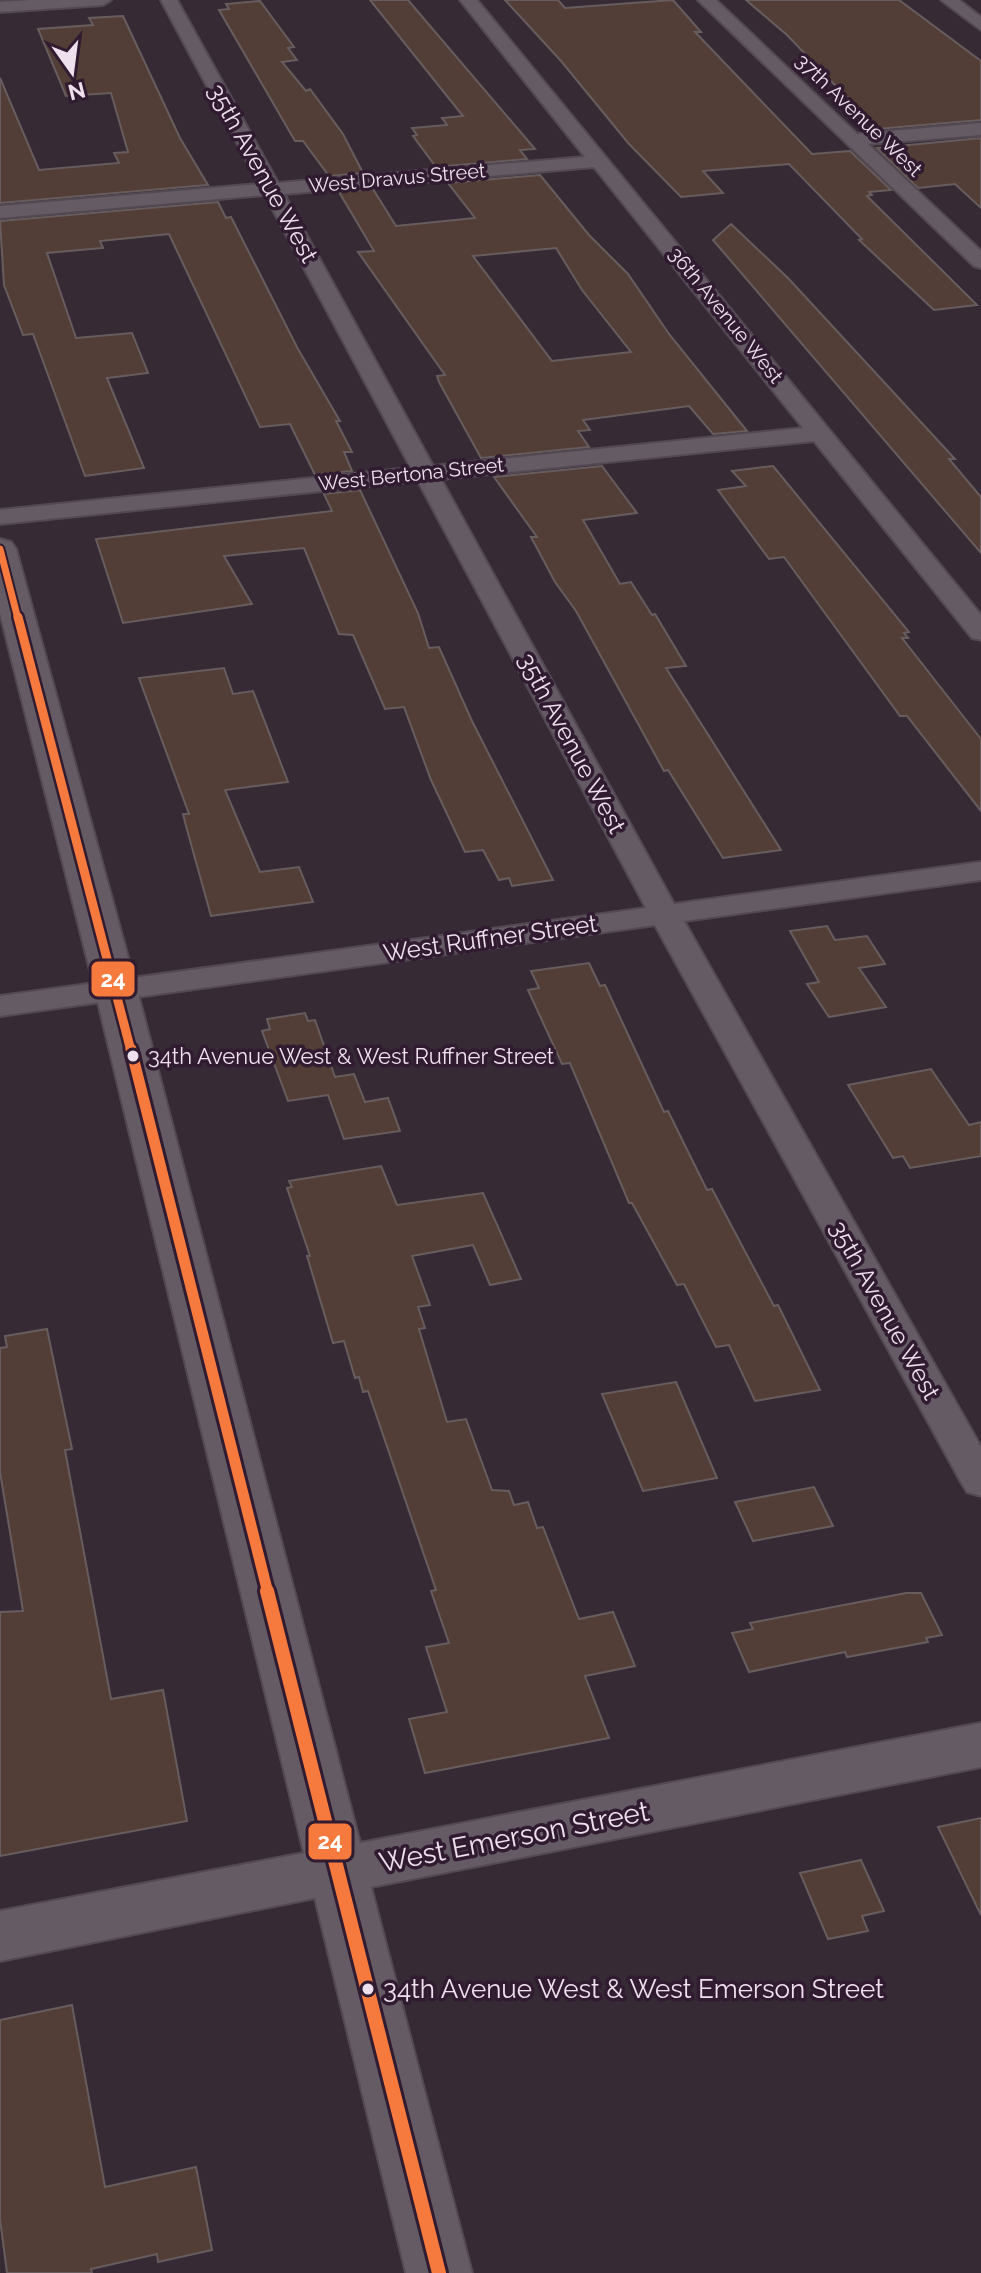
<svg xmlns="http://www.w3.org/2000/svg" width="981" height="2273" viewBox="0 0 981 2273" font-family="Raleway,sans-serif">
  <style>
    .building { fill: #523e36; stroke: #685d5e; stroke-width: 2; fill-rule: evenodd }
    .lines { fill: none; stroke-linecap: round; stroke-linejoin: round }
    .minor-casing { stroke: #534953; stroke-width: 4 }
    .tertiary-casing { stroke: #534953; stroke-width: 4 }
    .minor { fill: #645b64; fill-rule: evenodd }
    .tertiary { fill: #645b64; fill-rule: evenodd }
    .bus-1-far3-casing { stroke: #311b30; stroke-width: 11 }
    .bus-1-far2-casing { stroke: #311b30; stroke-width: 14 }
    .bus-1-far1-casing { stroke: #311b30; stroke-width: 17 }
    .bus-1-casing { stroke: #311b30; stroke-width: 20 }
    .bus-1-far3 { stroke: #f6793e; stroke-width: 7 }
    .bus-1-far2 { stroke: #f6793e; stroke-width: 9 }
    .bus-1-far1 { stroke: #f6793e; stroke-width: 11 }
    .bus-1 { stroke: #f6793e; stroke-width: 14 }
    .bus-dot { fill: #eee0ed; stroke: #311b30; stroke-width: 3 }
    .labels { text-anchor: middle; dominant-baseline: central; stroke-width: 7; stroke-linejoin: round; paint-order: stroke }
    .far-street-label { font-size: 20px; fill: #eee0ed; stroke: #311b30 }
    .bus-label { font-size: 22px; fill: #eee0ed; stroke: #311b30; text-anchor: start }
    .street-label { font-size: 24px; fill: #eee0ed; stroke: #311b30 }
    .near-bus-label { font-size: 26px; fill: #eee0ed; stroke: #311b30; text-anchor: start }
    .near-street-label { font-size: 28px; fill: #eee0ed; stroke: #311b30 }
    .line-badge { stroke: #311b30; stroke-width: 3 }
    .badge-label { font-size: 22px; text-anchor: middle; font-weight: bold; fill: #fff }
  </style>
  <rect width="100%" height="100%" fill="#362a35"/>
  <!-- building -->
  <g class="building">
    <path d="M370,0H408L535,149L520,150L527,159L436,167L413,136L417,135L412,128L447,125L442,118L463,116Z"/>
    <path d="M505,0H558L565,8L673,0L701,32H695L812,154L850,151L891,190L869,192L872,195L867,196L977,305L934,310L859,240L862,239L789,164L703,171L723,193L681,197L629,144L561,61Z"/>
    <path d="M746,0H899L981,61V120L877,129L787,35Z"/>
    <path d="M260,1L294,47L288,48L297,60L282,62L306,91L310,89L343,134L363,173L329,176L303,141H295L219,10L229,9L226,4Z"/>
    <path d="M123,16L180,138L208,185L0,203V78L39,170L119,163L114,153L128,152L111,93L66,96L38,29L93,25L89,18Z"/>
    <path d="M981,138V208L955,184L918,188L877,148Z"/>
    <path d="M540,175L589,235L628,274L669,334L747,431L713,434L689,406L583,420L590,430L578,431L589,447L481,458L439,382L437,376L445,375L358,252L374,251L339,192L373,189L396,226L475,218L448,183ZM556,248L582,290L631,352L552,361L473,256Z"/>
    <path d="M218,202L226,218L231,217L298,349L340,421H336L352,452H344L352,471L315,475L290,424L260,427L169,234L100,241L103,248L47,253L76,338L132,333L148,373L107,378L144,468L85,476L33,334L23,335L4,285L0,221Z"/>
    <path d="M731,224L788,278L955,459H949L981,497V553L713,240Z"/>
    <path d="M602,466L637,513L583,520L620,584L631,582L652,615L655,614L686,666L666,668L781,850L723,858L668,770L664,771L576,611L555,582L531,537H537L494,477Z"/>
    <path d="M773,466L909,632L904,633L908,638H902L981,739V811L907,716H900L784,557L769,559L718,490L746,486L732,471Z"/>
    <path d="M360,490L418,613L429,648L439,647L472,721L553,880L512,886L509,878L499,880L483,850L465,852L431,780L404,707L385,709L353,635L339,634L304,548L224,556L252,604L123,623L96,539L332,511L324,494Z"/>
    <path d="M224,668L233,694L253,691L288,782L225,790L260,872L299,867L313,902L211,916L186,826L183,814H189L139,678Z"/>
    <path d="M827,926L835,940L867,936L885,964L859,968L886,1007L829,1017L807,984L819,982L790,931Z"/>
    <path d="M589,963L600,986L605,985L664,1112L668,1111L707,1190L712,1189L774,1306L778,1305L820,1390L755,1401L729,1345L716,1347L684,1284L677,1285L632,1203H629L570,1063L562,1064L528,990L539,988L531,971Z"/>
    <path d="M305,1013L308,1021L315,1020L335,1077L354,1074L365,1102L388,1098L400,1131L344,1139L328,1095L288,1101L262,1031L270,1029L267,1019Z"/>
    <path d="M931,1069L969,1125L981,1122V1156L910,1168L903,1156L893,1158L848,1085Z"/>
    <path d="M381,1166L397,1205L483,1193L521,1279L490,1285L473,1245L412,1256L430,1305L418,1307L425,1328L419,1329L447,1422L466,1419L492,1490L509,1491L514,1505L528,1502L537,1528L543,1527L579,1619L613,1612L635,1666L585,1676L609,1738L425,1773L409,1719L447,1712L426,1647L449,1643L431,1591L436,1590L368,1391L363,1392L359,1377L355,1378L344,1341L333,1343L307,1256H310L287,1188L292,1187L289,1181Z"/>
    <path d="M47,1329L72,1449L65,1450L111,1699L163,1690L187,1821L0,1856V1612L23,1611L0,1472V1348L7,1347L5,1336Z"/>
    <path d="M676,1382L717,1478L643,1491L602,1394Z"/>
    <path d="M814,1487L833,1526L753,1541L735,1502Z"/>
    <path d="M906,1593H921L942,1635L926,1638L928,1642L847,1657L845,1652L749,1672L732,1633L753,1629L750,1623Z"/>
    <path d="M981,1818V1915L938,1827Z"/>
    <path d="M861,1860L884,1911L862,1916L868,1931L828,1939L800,1873Z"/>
    <path d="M72,2005L105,2187L196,2167L212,2250L158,2262L157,2254L91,2269L92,2273H7L0,2219V2020Z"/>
  </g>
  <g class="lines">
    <defs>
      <g id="minor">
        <path d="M30,0H111L103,5L0,12V2Z"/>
        <path d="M161,0H177L278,183L585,157L460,0H477L981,615V640L972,638L814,441L441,479L674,904L981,862V880L684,921L981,1447V1496L967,1492L961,1482L655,925L0,1016V996L646,908L418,481L0,524V510L411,468L265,195L0,218V206L259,184ZM594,167L803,428L433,466L284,194Z"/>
        <path d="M698,0H716L857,134L981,123V135L868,144L981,251V268L974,266Z"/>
        <path d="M941,0H959L981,17V30Z"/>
      </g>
      <path id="tertiary" d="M0,539L11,542L16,549L137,990L360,1843L981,1723V1767L371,1887L472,2273H406L315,1898L0,1961V1911L304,1853L95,990L0,613Z"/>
    </defs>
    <!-- minor casing -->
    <use href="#minor" class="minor-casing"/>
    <!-- tertiary casing -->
    <use href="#tertiary" class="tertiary-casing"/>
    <!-- minor -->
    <use href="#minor" class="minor"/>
    <!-- tertiary -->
    <use href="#tertiary" class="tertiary"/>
    <defs>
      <path id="bus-1-far3" d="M0,549L18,619"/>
      <path id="bus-1-far2" d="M18,617L131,1051"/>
      <path id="bus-1-far1" d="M131,1049L268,1593"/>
      <path id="bus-1" d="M267,1591L439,2273"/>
    </defs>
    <!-- bus-1-far3 casing -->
    <use href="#bus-1-far3" class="bus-1-far3-casing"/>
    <!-- bus-1-far2 casing -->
    <use href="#bus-1-far2" class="bus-1-far2-casing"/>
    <!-- bus-1-far1 casing -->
    <use href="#bus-1-far1" class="bus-1-far1-casing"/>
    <!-- bus-1 casing -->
    <use href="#bus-1" class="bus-1-casing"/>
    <!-- bus-1-far3 -->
    <use href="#bus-1-far3" class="bus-1-far3"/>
    <!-- bus-1-far2 -->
    <use href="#bus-1-far2" class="bus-1-far2"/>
    <!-- bus-1-far1 -->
    <use href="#bus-1-far1" class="bus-1-far1"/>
    <!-- bus-1 -->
    <use href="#bus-1" class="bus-1"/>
  </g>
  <!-- markers -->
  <g class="bus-dot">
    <circle cx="133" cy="1056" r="7"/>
    <circle cx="368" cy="1989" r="7"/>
  </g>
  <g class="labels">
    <!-- far-street labels -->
    <g class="far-street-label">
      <text transform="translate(859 115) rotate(44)">37th Avenue West</text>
      <text transform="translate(397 178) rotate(-5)">West Dravus Street</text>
      <text transform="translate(726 315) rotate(51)">36th Avenue West</text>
      <text transform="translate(411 474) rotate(-6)">West Bertona Street</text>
    </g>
    <!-- bus labels -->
    <g class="bus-label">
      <text x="148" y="1056">34th Avenue West &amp; West Ruffner Street</text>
    </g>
    <!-- street labels -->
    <g class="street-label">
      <text transform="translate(263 173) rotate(61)">35th Avenue West</text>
      <text transform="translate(572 743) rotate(62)">35th Avenue West</text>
      <text transform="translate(490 938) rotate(-8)">West Ruffner Street</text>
      <text transform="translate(885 1310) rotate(61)">35th Avenue West</text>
    </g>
    <!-- near-bus labels -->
    <g class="near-bus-label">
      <text x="383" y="1989">34th Avenue West &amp; West Emerson Street</text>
    </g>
    <!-- near-street labels -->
    <g class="near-street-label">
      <text transform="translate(514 1837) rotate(-11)">West Emerson Street</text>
    </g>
  </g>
  <g class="line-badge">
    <rect x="90" y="960" width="46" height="38" rx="8" fill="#f6793e"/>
    <rect x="307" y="1822" width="46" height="39" rx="8" fill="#f6793e"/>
  </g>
  <g class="badge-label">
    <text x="113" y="987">24</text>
    <text x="330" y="1849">24</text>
  </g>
  <!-- north arrow -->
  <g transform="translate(72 72) rotate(166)" stroke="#311b30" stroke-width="6" paint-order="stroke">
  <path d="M0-6L14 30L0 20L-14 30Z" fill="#eee0ed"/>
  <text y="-12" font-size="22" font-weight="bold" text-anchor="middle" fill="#eee0ed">N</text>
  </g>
</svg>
